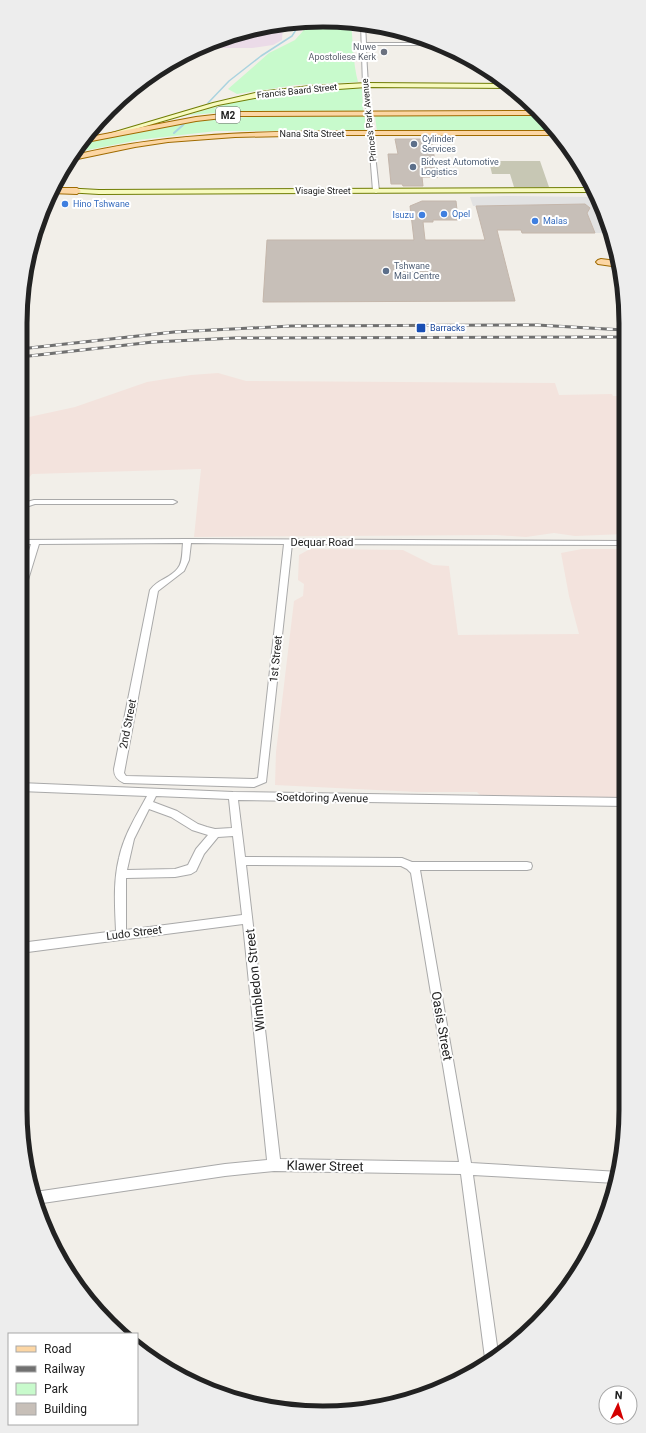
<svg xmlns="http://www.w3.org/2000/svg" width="646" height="1433" viewBox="0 0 646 1433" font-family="Roboto,sans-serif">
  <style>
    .industrial { fill: #ebdbe8 }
    .military { fill: #f3e3dd }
    .construction { fill: #c7c7b4 }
    .park { fill: #c8facc }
    .parking { fill: #e2e2e2 }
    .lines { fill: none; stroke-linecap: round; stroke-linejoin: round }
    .stream-far1 { stroke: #aad3df; stroke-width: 1.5 }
    .stream { stroke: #aad3df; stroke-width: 2 }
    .building { fill: #c7bfb8; stroke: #c4b6ab }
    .street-casing { stroke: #a9a9a9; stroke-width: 2 }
    .secondary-casing { stroke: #707d05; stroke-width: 2 }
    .primary-casing { stroke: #a06b00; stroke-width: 2 }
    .street { fill: #fff; fill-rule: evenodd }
    .secondary { fill: #f7fabf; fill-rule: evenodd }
    .primary { fill: #fcd6a4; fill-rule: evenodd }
    .rail-casing { stroke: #707070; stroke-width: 3 }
    .rail { stroke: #fff; stroke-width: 2; stroke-dasharray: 6; stroke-linecap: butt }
    .worship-dot { fill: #6b7280; stroke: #fff; stroke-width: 1.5 }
    .service-dot { fill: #5c6f8a; stroke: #fff; stroke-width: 1.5 }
    .shop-dot { fill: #3f7fe0; stroke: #fff; stroke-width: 1.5 }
    .transit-dot { fill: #1a4fb4; stroke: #fff; stroke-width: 1.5 }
    .labels { text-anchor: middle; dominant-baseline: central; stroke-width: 4; stroke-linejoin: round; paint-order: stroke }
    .far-worship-label { font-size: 9px; fill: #5b616d; stroke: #fff; text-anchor: end }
    .far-street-label { font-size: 9px; fill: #222; stroke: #fff }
    .far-service-label { font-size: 9px; fill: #4e5e75; stroke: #fff; text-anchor: start }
    .far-shop-label { font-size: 9px; fill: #366cbe; stroke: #fff; text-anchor: start }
    .far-transit-label { font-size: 9px; fill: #164399; stroke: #fff; text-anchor: start }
    .shield { fill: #fff; stroke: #646464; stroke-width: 1 }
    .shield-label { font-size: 10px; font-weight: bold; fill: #222 }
    .street-label { font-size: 11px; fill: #222; stroke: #fff }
    .near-street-label { font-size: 13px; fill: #222; stroke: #fff }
    .rim { fill: none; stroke: #222; stroke-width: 5 }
  </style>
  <rect width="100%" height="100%" fill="#f2efe9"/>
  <!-- industrial -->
  <path class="industrial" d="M283,24L282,40L273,45L252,48H198L207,43L264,26Z"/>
  <!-- military -->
  <g class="military">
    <path d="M218,373L246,381L555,383L559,395L612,394L613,396H624V534L575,536L554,533L526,537L497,535L194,537L201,469L32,474L20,489V419L75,407L147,382L191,375Z"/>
    <path d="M310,549L403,550L433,565L449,566L458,635L579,634L569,596L561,553L582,549H624L625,799L482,797L477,792H417L275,785L276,752L294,601L303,596L304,584L298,580L299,555Z"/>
  </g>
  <!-- construction -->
  <path class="construction" d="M489,161H540L549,187H514L510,174H492Z"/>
  <!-- park -->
  <g class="park">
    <path d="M323,20L351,23C353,42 353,63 358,82L296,85L237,94L228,89L269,53L295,40L303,31L306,22Z"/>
    <path d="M347,88L362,89L363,111H243L188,115L237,101L314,90Z"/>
    <path d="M262,116H365L366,131H216L138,140L73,153L80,144L193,121Z"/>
    <path d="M375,116H541L556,132H377Z"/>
  </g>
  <!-- parking -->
  <path class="parking" d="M507,196L593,197L600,203L610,233H595L587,213L590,208L585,204L473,206L470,197Z"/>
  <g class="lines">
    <!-- stream-far1 -->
    <g class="stream-far1">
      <path d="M208,103L229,81L261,56L292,36L301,22"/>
      <path d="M182,126L185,123"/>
    </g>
    <!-- stream -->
    <path class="stream" d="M174,133L183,125"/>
  </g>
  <!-- building -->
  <g class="building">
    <path d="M395,139H431L438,177H422L423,186H403L402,184H391L388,154H398Z"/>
    <path d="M422,201H456L457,210H456L458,220H433V222H423L425,240H485L476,206L585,204L590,208L587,213L595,233H522L521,230H497L515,301L263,302L267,240H414L410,206Z"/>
  </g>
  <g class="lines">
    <defs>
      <g id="street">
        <path d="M361,24H365L366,43H438L442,45H366C367,94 374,142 379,191L376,193L373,191L367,113L363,86Z"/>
        <path d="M34,500H173L177,502L173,504H35L26,507L24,515L20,517V504Z"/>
        <path d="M187,539L624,541V545L292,544L266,782L254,787L124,783C117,780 114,776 114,769L150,590C158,579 171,578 178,568C183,562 182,551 183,543L39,544L24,593L20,596V580L31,544H20V540ZM191,543L284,544L258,778L254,779L126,776L124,773L158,591L184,571L189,560Z"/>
        <path d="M20,783L233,792L625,798V806L238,800L245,857L402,858L412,862H527L531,863L532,866L531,869L527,870H420L471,1163L619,1172L616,1183L473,1175L498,1353L487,1362L485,1358L461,1174L274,1171L225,1176L36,1204L34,1192H35L225,1164L267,1160L243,924L20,953V943L116,931C115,907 113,882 119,858C124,835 136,816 147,796L20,791ZM156,796L229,799L232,828L215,829L207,827L198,824L177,811L153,802ZM149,809L171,817L192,830L208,835L196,849L188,865L175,869L127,870L134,839ZM233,836L242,915L126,930V878L175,877L191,874L196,871L204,854L218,837ZM246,865L401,866L407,869L411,873L459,1162L280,1159Z"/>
      </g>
      <g id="secondary">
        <path d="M367,83L509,84L512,88L367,87L281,93L218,105L108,137L105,135L213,103L259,92L310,86Z"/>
        <path d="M62,188L99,190L592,188L594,192L99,194L65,192H62Z"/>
      </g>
      <g id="primary">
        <path d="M536,111L539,115L240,116L196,121L81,143L84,138L196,117L240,112Z"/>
        <path d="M337,131H556L560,135H337L235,137L168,142L135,147L68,161L70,156C159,134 246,132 337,131Z"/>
        <path d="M53,188H77L81,191L77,194L50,193Z"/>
        <path d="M601,259L617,261L619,267L598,264L596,262L598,260Z"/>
      </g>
    </defs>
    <!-- street casing -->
    <use href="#street" class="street-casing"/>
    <!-- secondary casing -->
    <use href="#secondary" class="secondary-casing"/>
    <!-- primary casing -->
    <use href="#primary" class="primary-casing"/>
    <!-- street -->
    <use href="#street" class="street"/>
    <!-- secondary -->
    <use href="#secondary" class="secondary"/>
    <!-- primary -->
    <use href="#primary" class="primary"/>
    <defs>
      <g id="rail">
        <path d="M20,349L174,332L291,326L537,325L624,330"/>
        <path d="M20,357L153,342L235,338L624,337"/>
      </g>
    </defs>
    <!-- rail casing -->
    <use href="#rail" class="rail-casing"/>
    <!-- rail -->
    <use href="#rail" class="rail"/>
  </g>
  <!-- markers -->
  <circle class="worship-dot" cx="384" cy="52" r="4"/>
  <g class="service-dot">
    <circle cx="414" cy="144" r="4"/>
    <circle cx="413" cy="167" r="4"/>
    <circle cx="386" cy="271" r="4"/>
  </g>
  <g class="shop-dot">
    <circle cx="65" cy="204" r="4"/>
    <circle cx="444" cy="214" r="4"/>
    <circle cx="422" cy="215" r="4"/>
    <circle cx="535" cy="221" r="4"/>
  </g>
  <rect class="transit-dot" x="416" y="323" width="10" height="10" rx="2"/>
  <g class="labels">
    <!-- far-worship labels -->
    <g class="far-worship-label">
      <text x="376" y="47">Nuwe<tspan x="376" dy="10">Apostoliese Kerk</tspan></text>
    </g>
    <!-- far-street labels -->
    <g class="far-street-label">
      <text transform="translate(297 91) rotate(-6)">Francis Baard Street</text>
      <text transform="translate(369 120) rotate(-96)">Prince's Park Avenue</text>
      <text x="312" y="134">Nana Sita Street</text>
      <text x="323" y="191">Visagie Street</text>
    </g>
    <!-- far-service labels -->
    <g class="far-service-label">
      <text x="422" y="139">Cylinder<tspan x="422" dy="10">Services</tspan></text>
      <text x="421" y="162">Bidvest Automotive<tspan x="421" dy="10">Logistics</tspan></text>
      <text x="394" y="266">Tshwane<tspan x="394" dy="10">Mail Centre</tspan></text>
    </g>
    <!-- far-shop labels -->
    <g class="far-shop-label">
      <text x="73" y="204">Hino Tshwane</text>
      <text x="452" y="214">Opel</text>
      <text x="414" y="215" text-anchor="end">Isuzu</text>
      <text x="543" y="221">Malas</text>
    </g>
    <!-- far-transit labels -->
    <g class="far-transit-label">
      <text x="430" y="328">Barracks</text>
    </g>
    <!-- shield labels -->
    <rect class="shield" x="216" y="107" width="24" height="16" rx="3"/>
    <g class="shield-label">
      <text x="228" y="115">M2</text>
    </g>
    <!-- street labels -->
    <g class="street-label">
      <text x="322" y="542">Dequar Road</text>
      <text transform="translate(276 659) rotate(-84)">1st Street</text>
      <text transform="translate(128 724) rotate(-79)">2nd Street</text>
      <text transform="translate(322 798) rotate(1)">Soetdoring Avenue</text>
      <text transform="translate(134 933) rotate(-7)">Ludo Street</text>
    </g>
    <!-- near-street labels -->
    <g class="near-street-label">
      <text transform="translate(255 980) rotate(-96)">Wimbledon Street</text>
      <text transform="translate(442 1026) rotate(80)">Oasis Street</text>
      <text transform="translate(325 1166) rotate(1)">Klawer Street</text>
    </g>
  </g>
  <!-- crop -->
  <path d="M0 0H646V1433H0ZM323 27H323A296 296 0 0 1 619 323V1110A296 296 0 0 1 323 1406H323A296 296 0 0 1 27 1110V323A296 296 0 0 1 323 27Z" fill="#ededed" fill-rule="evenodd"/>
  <path class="rim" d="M323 27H323A296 296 0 0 1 619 323V1110A296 296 0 0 1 323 1406H323A296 296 0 0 1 27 1110V323A296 296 0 0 1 323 27Z"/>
  <!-- legend -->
  <rect x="8" y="1333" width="130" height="92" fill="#ffffff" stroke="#a7a7a7"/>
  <rect x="16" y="1346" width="20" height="6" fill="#fcd6a4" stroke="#a7a7a7"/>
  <text x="44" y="1353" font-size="12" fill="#222222">Road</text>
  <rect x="16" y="1366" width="20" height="6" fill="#707070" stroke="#a7a7a7"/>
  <text x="44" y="1373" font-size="12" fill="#222222">Railway</text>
  <rect x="16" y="1383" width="20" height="12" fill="#c8facc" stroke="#a7a7a7"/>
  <text x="44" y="1393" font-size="12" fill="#222222">Park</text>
  <rect x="16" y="1403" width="20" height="12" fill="#c7bfb8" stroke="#a7a7a7"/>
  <text x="44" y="1413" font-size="12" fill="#222222">Building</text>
  <!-- north arrow -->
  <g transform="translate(618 1405) rotate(4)"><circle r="19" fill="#ffffff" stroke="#a7a7a7"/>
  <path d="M0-3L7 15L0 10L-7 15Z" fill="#d40000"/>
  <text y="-6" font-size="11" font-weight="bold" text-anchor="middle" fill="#222222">N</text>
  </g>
</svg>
